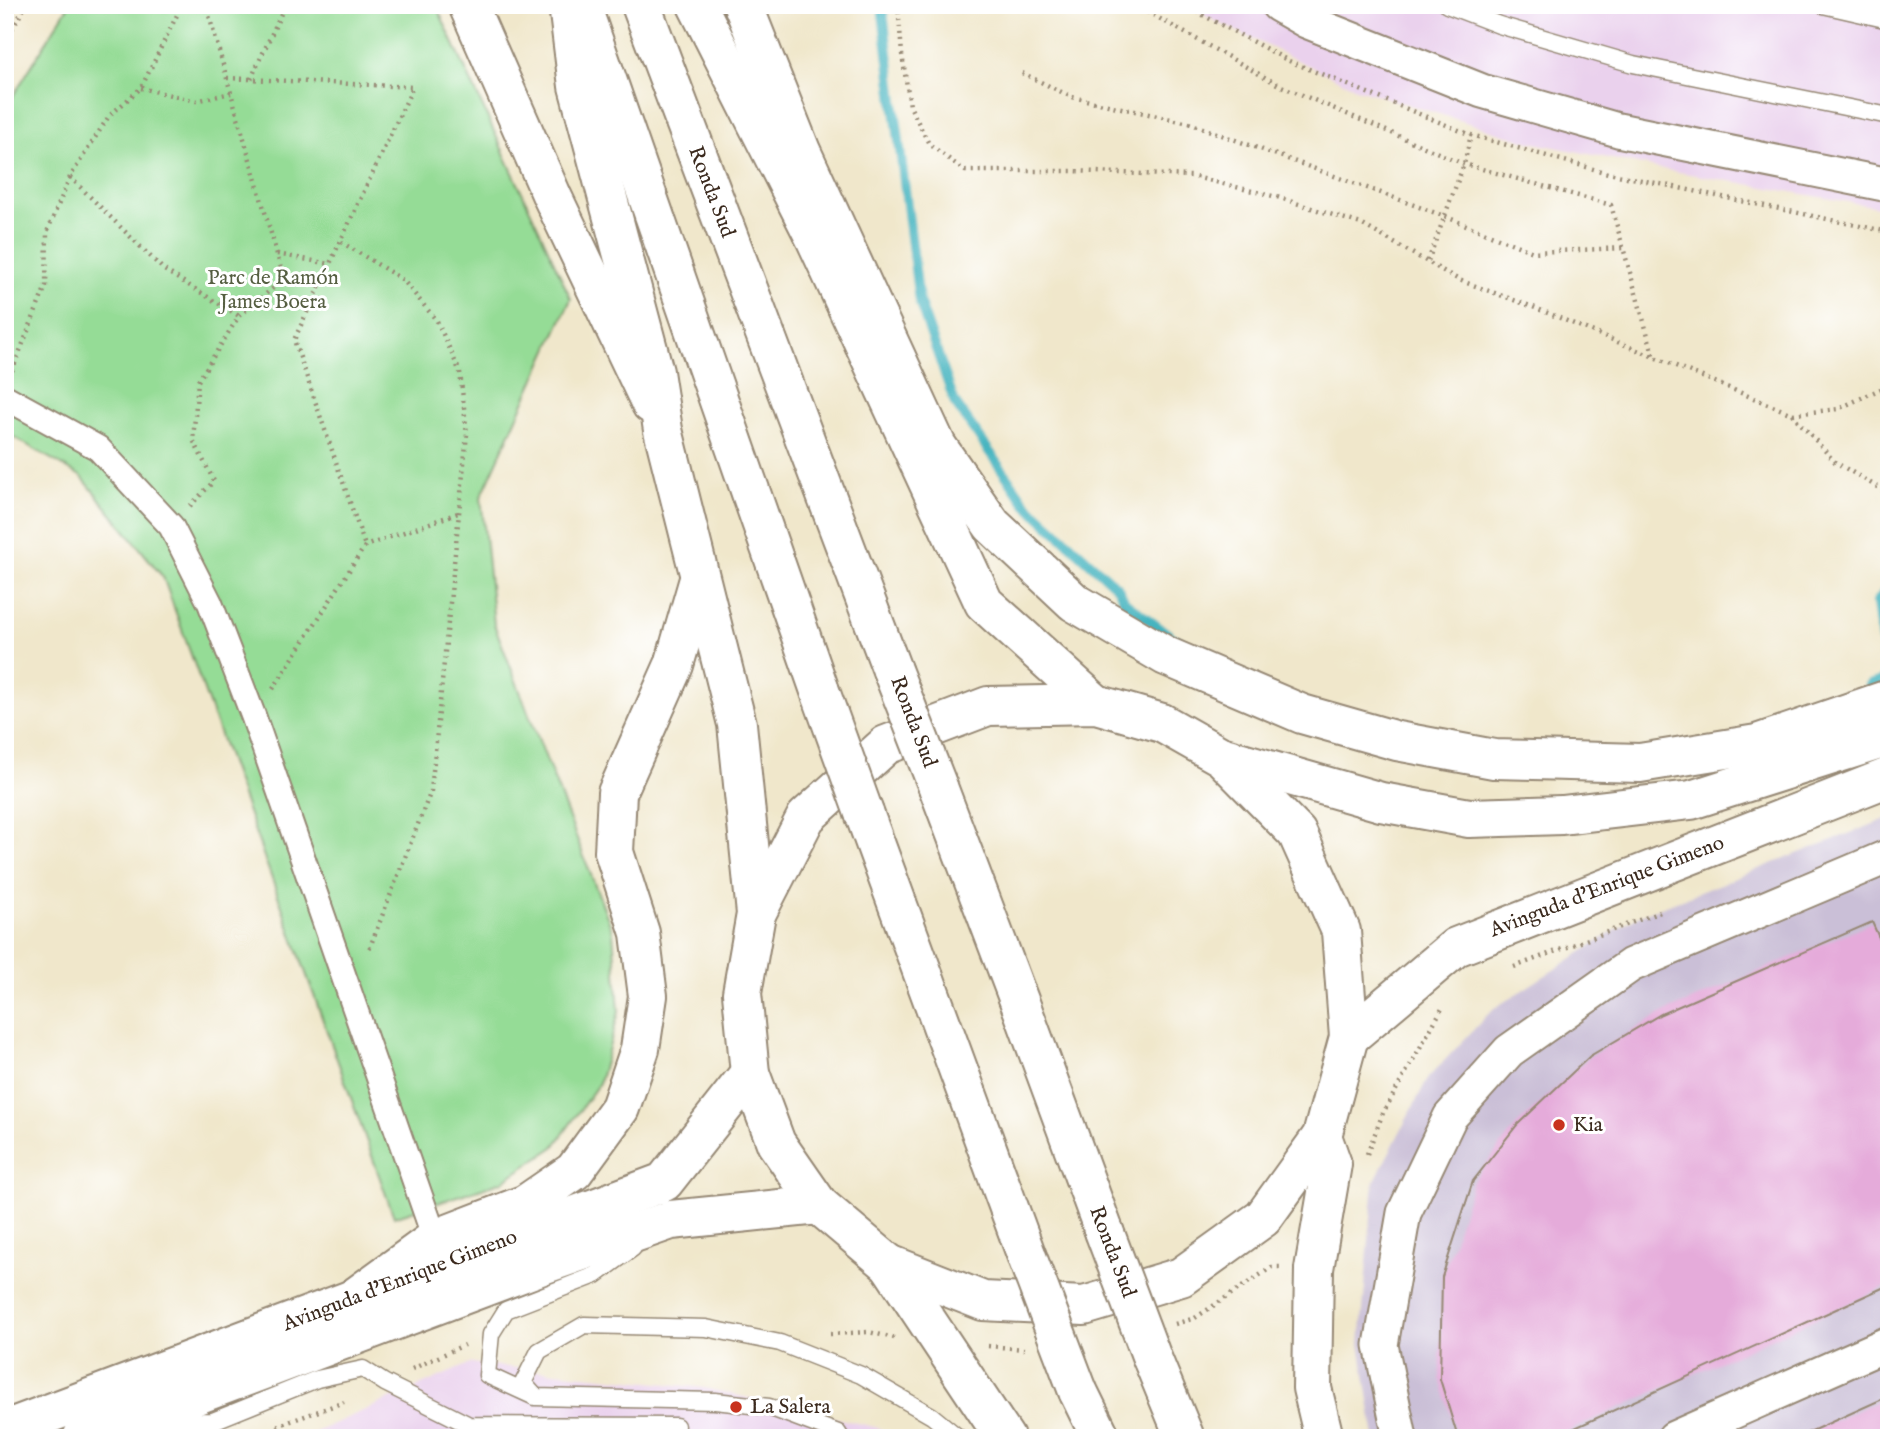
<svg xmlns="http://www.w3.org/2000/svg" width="1894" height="1443" viewBox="0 0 1894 1443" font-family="'IM FELL English',serif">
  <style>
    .built { fill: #ead1ed }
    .industrial { fill: #cabfd7 }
    .green { fill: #95dc96; stroke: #68835a; stroke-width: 2 }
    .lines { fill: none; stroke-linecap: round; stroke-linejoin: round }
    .stream { stroke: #45b4bf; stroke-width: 10 }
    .building { fill: #e5abda }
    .service-casing { stroke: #968874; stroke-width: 19 }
    .pedestrian-casing { stroke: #968874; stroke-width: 28 }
    .minor-casing { stroke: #968874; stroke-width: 37 }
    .tertiary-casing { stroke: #968874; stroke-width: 42 }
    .secondary-casing { stroke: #968874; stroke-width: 42 }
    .primary-casing { stroke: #968874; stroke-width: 42 }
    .path { stroke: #968874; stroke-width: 4.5; stroke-dasharray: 2 5; stroke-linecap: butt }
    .service { stroke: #fff; stroke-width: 16 }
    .pedestrian { stroke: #fff; stroke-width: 24 }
    .minor { stroke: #fff; stroke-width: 33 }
    .tertiary { stroke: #fff; stroke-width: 38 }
    .secondary { stroke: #fff; stroke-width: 38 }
    .primary { stroke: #fff; stroke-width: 38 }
    .primary-bridge-casing { stroke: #968874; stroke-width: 42; stroke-linecap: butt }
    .primary-bridge { stroke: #fff; stroke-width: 38 }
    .poi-dot { fill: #c8321e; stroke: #fff; stroke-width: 2.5 }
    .labels { text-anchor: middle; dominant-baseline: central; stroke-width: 6; stroke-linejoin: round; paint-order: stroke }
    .street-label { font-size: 21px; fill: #3b2a1e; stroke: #fff }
    .park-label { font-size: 21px; fill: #565f42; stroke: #fff }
    .poi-label { font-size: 21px; fill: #3b2a1e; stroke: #fff; text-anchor: start }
  </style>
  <rect width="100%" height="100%" fill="#fff"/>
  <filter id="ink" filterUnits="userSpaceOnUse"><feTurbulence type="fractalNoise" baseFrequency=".0143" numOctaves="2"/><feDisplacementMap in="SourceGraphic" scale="14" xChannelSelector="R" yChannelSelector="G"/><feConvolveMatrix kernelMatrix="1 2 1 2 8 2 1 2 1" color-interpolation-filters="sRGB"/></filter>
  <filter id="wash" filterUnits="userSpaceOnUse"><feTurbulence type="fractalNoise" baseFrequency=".00686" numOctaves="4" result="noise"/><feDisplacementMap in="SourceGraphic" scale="28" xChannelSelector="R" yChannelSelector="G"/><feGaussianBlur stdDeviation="1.57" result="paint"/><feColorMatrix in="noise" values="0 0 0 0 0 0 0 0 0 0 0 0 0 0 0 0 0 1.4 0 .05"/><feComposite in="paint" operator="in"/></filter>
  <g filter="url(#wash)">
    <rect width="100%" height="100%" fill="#f0e7cb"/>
    <!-- built -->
    <g class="built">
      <path d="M1189,5H1889V209L1667,170L1530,142L1358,89L1209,18Z"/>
      <path d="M471,1363L704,1388L879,1428L893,1438H302Z"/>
    </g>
    <!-- industrial -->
    <path class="industrial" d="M1889,818V1438H1375L1360,1344L1374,1182L1428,1078L1493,1009L1638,916Z"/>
    <!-- green -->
    <path class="green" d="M69,5H436L571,299L481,497L494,624L613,932L619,1012L599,1083L554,1147L503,1181L394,1217L163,577L82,477L5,432V109Z"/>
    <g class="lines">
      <!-- stream -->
      <g class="stream">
        <path d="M882,5L919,301L955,403L1027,505L1118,588L1125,602L1173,638L1181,642"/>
        <path d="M1870,685L1887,679L1877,602L1889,586"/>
      </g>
    </g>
    <g id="blocks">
      <!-- building -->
      <g class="building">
        <path d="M1872,922L1889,960V1285L1553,1438H1458L1440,1379L1442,1277L1473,1181L1517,1125L1590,1056L1661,1014Z"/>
        <path d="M1889,1396V1438H1796Z"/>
      </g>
    </g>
  </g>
  <g filter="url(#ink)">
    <use href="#blocks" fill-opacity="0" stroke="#968874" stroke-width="2"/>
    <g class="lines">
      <defs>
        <g id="service">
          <path d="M1447,5L1499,25L1633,64L1889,116"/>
          <path d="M1823,5L1889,20"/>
          <path d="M633,1248L596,1275L506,1310L491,1334L487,1375L535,1397L715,1401L769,1407L838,1433L841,1438"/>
          <path d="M534,1395L523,1383L539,1351L584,1325L706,1328L780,1343L861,1375L932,1416L959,1438"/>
          <path d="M160,1422L213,1421L317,1379L363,1369L385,1383L469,1425L676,1426"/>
        </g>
        <path id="pedestrian" d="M5,397L98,448L171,526L210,603L254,718L435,1239"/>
        <g id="minor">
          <path d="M1278,5L1306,21L1482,91L1618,130L1889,185"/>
          <path d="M1400,1438L1381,1345L1404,1213L1450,1117L1509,1051L1631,965L1889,856"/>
          <path d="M1674,1438L1889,1343"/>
        </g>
        <g id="tertiary">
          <path d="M468,5L552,196L651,404"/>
          <path d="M743,5L801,151L937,446L992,525L1074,602L1166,656L1302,714L1397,741L1494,759L1640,763L1757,744L1889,699"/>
        </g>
        <g id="secondary">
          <path d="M568,5L578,86L654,372L663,430L737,724L756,914L742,993L750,1073L776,1143L819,1205L889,1264L1005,1438"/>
          <path d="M697,5L815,238L984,603L1096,704"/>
          <path d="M1224,757L1381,802L1469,818L1562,815L1691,800L1889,737"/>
          <path d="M756,914L806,817L886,745L988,706L1096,704L1162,723L1222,757L1297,833L1341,931L1349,1037L1322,1136L1263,1218L1181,1277L1084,1306L983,1301L889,1264"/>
          <path d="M1349,1037L1456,947L1889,777"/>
          <path d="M1322,1136L1332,1164L1314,1269L1312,1388L1324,1438"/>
          <path d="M354,1298L435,1239L526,1204L574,1171L620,1108L640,1049L648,996L640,933L614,852L617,793L674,665L699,579"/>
          <path d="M5,1430L664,1182L750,1073"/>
          <path d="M82,1438L548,1263L671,1220L819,1205"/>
        </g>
        <g id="primary">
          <path d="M581,5L820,691"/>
          <path d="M641,5L892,670"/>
          <path d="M938,787L1023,1011L1104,1231"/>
          <path d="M864,813L1027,1257"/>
          <path d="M1152,1358L1185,1438"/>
          <path d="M1078,1391L1101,1438"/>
        </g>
      </defs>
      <!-- service casing -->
      <use href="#service" class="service-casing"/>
      <!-- pedestrian casing -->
      <use href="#pedestrian" class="pedestrian-casing"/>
      <!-- minor casing -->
      <use href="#minor" class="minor-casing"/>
      <!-- tertiary casing -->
      <use href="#tertiary" class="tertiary-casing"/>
      <!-- secondary casing -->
      <use href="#secondary" class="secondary-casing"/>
      <!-- primary casing -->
      <use href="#primary" class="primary-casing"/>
      <!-- path -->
      <g class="path">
        <path d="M898,5L902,54L910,106L929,144L965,171H1072L1191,176L1277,197L1361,224L1459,280L1533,307L1792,414L1835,462L1889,494"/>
        <path d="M1135,5L1279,85L1464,164L1611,205L1654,357"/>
        <path d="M1184,5L1289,61L1471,135L1608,173L1889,232"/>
        <path d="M5,41L26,5"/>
        <path d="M1022,73L1072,97L1189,123L1444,216L1533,252L1624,248"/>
        <path d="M227,78L413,87L294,340L365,546"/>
        <path d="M251,79L285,5"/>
        <path d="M141,88L196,101L231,93"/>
        <path d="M70,177L164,270L239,316"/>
        <path d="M341,242L403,280L437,321L460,372L467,434L431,791L368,952"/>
        <path d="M277,254L330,264"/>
        <path d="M1428,261L1464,164L1471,135"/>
        <path d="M12,371L46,286L47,232L70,177L109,116L141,88L182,5"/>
        <path d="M1793,414L1838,409L1889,385"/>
        <path d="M190,506L214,481L193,440L198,381L239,316L284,279L206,5"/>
        <path d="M273,689L365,546L458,513"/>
        <path d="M1514,967L1663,911"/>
        <path d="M1367,1154L1383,1113L1443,1007"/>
        <path d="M1175,1324L1195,1318L1272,1267H1280"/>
        <path d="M830,1334L869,1332L894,1338"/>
        <path d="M988,1346L1024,1349"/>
        <path d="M412,1369L464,1345"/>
        <path d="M277,1426L344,1402"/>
      </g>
      <!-- service -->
      <use href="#service" class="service"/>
      <!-- pedestrian -->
      <use href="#pedestrian" class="pedestrian"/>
      <!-- minor -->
      <use href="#minor" class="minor"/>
      <!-- tertiary -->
      <use href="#tertiary" class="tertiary"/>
      <!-- secondary -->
      <use href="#secondary" class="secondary"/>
      <!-- primary -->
      <use href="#primary" class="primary"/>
      <defs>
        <g id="primary-bridge">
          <path d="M892,670L938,787"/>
          <path d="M820,691L864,813"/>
          <path d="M1104,1231L1152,1358"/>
          <path d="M1027,1257L1078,1391"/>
        </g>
      </defs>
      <!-- primary-bridge casing -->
      <use href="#primary-bridge" class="primary-bridge-casing"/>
      <!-- primary-bridge -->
      <use href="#primary-bridge" class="primary-bridge"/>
    </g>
  </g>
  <!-- markers -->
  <g class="poi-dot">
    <circle cx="1559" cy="1125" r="7"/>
    <circle cx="736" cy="1407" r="7"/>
  </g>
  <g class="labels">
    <!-- street labels -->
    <g class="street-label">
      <text transform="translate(711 192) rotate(69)">Ronda Sud</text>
      <text transform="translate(913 722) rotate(69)">Ronda Sud</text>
      <text transform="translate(1607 887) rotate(-21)">Avinguda d'Enrique Gimeno</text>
      <text transform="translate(1112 1252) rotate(69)">Ronda Sud</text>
      <text transform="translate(400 1281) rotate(-21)">Avinguda d'Enrique Gimeno</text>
    </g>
    <!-- park labels -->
    <g class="park-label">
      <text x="273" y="278">Parc de Ramón<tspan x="273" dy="24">James Boera</tspan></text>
    </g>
    <!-- poi labels -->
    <g class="poi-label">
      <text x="1573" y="1125">Kia</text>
      <text x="750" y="1407">La Salera</text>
    </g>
  </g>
  <!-- margin -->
  <rect width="1894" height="1443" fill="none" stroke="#fff" stroke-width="28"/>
</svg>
